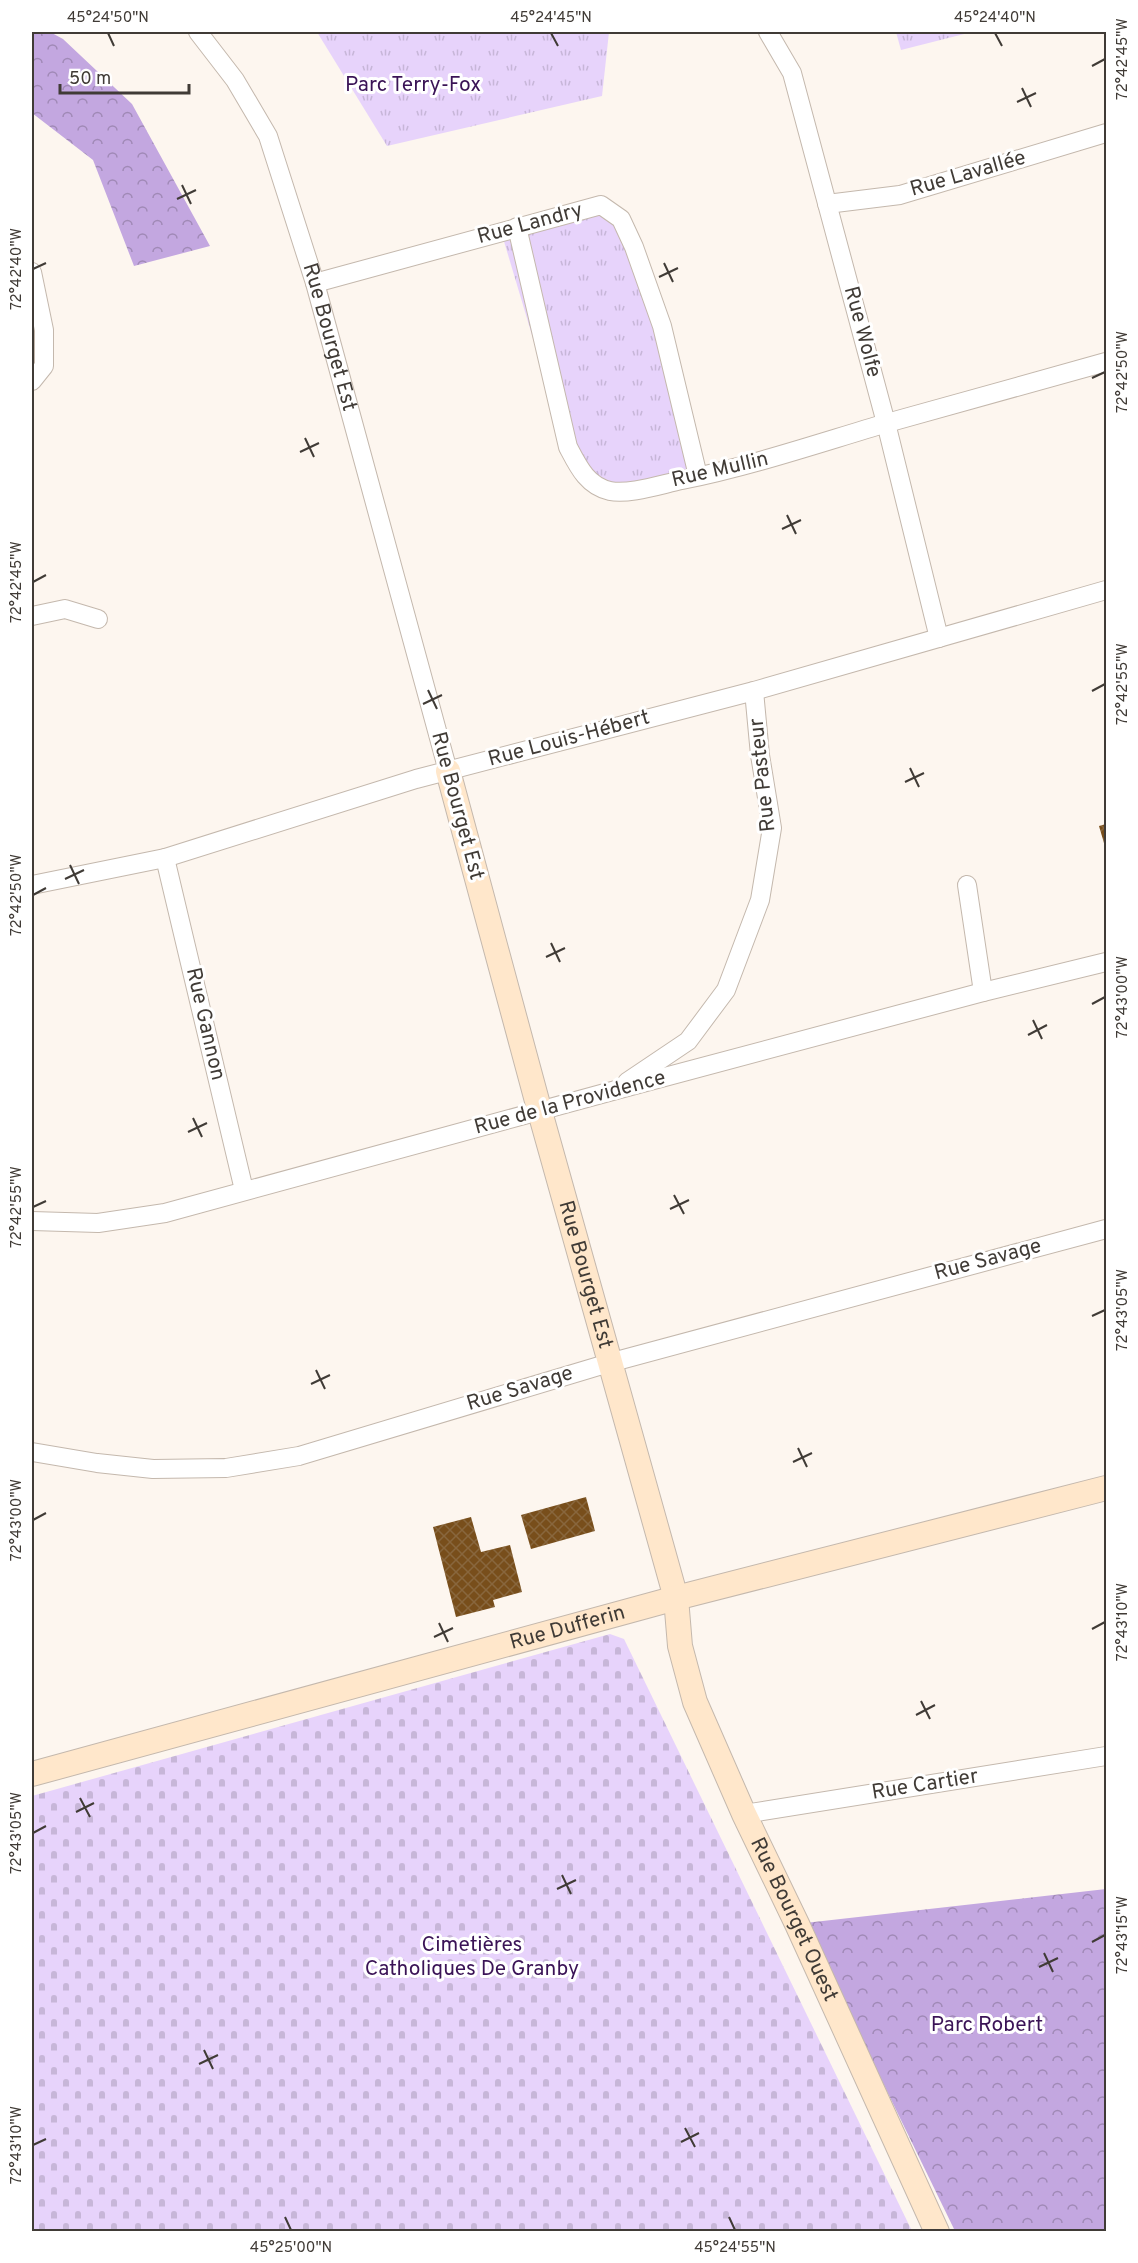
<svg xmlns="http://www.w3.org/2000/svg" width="1138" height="2263" viewBox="0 0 1138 2263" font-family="Overpass,sans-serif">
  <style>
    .forest { fill: url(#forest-crowns) }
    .cemetery { fill: url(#cemetery-stones) }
    .park { fill: url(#park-tufts) }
    .building { fill: url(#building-cross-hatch) }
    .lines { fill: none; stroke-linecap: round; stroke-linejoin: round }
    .street-casing { stroke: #c4b8ad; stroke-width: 20 }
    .secondary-casing { stroke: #c4b8ad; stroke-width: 26 }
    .street { stroke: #fff; stroke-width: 18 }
    .secondary { stroke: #ffe7cb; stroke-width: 24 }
    .ticks { fill: none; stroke: #403b36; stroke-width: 2 }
    .labels { text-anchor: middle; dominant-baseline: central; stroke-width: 6; stroke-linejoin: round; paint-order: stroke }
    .park-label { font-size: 21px; fill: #3a1356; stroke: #fff }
    .street-label { font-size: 21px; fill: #403b36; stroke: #fff }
    .neatline { fill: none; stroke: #403b36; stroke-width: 2 }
    .ticks-label { font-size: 15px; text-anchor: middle; fill: #403b36 }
  </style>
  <defs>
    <pattern id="forest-crowns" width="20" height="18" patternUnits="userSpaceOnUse" patternTransform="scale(1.5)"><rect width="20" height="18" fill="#c3a7e0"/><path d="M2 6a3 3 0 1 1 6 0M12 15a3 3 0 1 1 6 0" fill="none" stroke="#a089b6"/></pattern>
    <pattern id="cemetery-stones" width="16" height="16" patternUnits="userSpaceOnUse" patternTransform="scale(1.5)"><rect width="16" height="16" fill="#e7d3fb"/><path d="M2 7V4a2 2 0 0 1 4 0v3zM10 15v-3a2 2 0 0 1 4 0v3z" fill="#c7b6d8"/></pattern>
    <pattern id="park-tufts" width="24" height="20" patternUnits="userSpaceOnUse" patternTransform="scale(1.5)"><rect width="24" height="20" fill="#e7d3fb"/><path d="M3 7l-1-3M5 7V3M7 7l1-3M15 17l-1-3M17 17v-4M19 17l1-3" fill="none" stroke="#c7b6d8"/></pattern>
    <pattern id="building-cross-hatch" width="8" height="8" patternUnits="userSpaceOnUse" patternTransform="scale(1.5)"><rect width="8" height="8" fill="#784e1b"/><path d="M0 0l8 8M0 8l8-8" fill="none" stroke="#88663d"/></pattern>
  </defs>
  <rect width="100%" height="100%" fill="#fdf6ef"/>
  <!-- forest -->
  <g class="forest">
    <path d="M32,32H50L63,39L132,104L210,246L134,266L93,160L32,113Z"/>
    <path d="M1106,1889V2231H955L805,1923Z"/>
  </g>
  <!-- cemetery -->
  <path class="cemetery" d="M610,1634L624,1639L912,2231H32V1796Z"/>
  <!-- park -->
  <g class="park">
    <path d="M317,32H609L602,96L387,146Z"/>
    <path d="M896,32H972L901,50Z"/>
    <path d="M619,208L637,260L690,477L621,500L568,456L500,228Z"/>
  </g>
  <!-- building -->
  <g class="building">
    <path d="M1106,824V850L1099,826Z"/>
    <path d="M586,1497L595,1531L531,1549L521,1515Z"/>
    <path d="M471,1517L481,1552L510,1545L522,1592L493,1600L495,1607L456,1617L433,1527Z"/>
  </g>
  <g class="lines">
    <defs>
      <g id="street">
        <path id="s1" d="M198,32L235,80L268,136L315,283L448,771"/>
        <path d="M768,32L792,73L886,423L939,638"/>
        <path d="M827,204L900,195L1106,133"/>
        <path d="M517,227L568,447C578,466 587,486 610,491C629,495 662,484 682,480C752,466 819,443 887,423C960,402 1033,382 1106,362"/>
        <path d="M32,272L44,330V366L32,381"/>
        <path d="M315,283L601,205L621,219L634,247L662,326L698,476"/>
        <path d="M32,616L65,609L98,619"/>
        <path d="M165,858L244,1190"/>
        <path d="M32,885L165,858L416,779L754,691L1106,590"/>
        <path d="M967,885L983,992"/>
        <path d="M627,1082L688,1041L726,990L760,900L772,828L760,755L754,691"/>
        <path d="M32,1221L98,1223L165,1213L616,1090L983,992L1106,962"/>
        <path d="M32,1452L97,1463L153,1469L226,1468L299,1456L609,1363L1106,1229"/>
        <path d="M744,1814L1106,1756"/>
      </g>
      <g id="secondary">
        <path id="s2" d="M448,771L540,1112L676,1598L680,1646L695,1702L744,1814L797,1924L937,2232"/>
        <path id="s3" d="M32,1774L676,1598L1106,1488"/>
      </g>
    </defs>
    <!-- street casing -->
    <use href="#street" class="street-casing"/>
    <!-- secondary casing -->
    <use href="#secondary" class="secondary-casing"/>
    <!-- street -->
    <use href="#street" class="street"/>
    <!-- secondary -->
    <use href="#secondary" class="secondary"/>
  </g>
  <!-- ticks -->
  <path class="ticks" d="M108,33L114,46M551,33L558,46M995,33L1002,46M1092,66L1105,59M1022,88L1031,107M1017,102L1036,93M182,185L191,204M177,199L196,190M664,263L673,282M33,269L46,263M659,277L678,268M1092,378L1105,372M305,438L314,457M300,452L319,443M787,515L796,534M782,529L801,520M33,582L46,575M428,690L437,709M1092,691L1105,684M423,704L442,695M910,768L919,787M905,782L924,773M70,865L79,884M65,879L84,870M33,895L46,888M551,943L560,962M546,957L565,948M1092,1004L1105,997M1033,1020L1042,1039M1028,1035L1047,1025M193,1118L202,1137M188,1132L207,1123M674,1195L684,1214M33,1207L46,1201M670,1209L689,1200M1092,1316L1105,1310M316,1370L325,1389M311,1384L330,1375M798,1448L807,1467M793,1462L812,1453M33,1520L46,1513M439,1623L448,1642M1092,1629L1105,1622M434,1637L453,1628M921,1701L930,1719M916,1715L935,1705M80,1798L90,1817M76,1812L94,1803M33,1833L46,1826M562,1875L571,1894M557,1889L576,1880M1092,1942L1105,1935M1044,1953L1053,1972M1039,1967L1058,1958M204,2050L213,2069M199,2064L218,2055M685,2128L695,2147M681,2142L699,2133M33,2145L46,2139M285,2217L291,2230M729,2217L735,2230"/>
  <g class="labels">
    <!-- park labels -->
    <g class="park-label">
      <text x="413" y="85">Parc Terry-Fox</text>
      <text x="472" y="1945">Cimetières<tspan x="472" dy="24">Catholiques De Granby</tspan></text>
      <text x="987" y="2025">Parc Robert</text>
    </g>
    <!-- street labels -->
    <g class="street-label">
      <text transform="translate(968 174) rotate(-16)">Rue Lavallée</text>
      <text transform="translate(530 224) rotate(-15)">Rue Landry</text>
      <text transform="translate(862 332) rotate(75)">Rue Wolfe</text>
      <text stroke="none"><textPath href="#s1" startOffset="336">Rue Bourget Est</textPath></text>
      <text transform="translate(720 470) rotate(-13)">Rue Mullin</text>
      <text transform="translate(569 739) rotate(-15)">Rue Louis-Hébert</text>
      <text transform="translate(763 775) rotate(-96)">Rue Pasteur</text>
      <text transform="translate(457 806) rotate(75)">Rue Bourget Est</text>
      <text transform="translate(205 1024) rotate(77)">Rue Gannon</text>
      <text transform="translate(570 1103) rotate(-15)">Rue de la Providence</text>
      <text transform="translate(988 1260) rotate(-15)">Rue Savage</text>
      <text stroke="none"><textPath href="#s2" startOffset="522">Rue Bourget Est</textPath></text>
      <text transform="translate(520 1389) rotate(-17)">Rue Savage</text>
      <text stroke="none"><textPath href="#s3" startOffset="555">Rue Dufferin</textPath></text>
      <text transform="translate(925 1785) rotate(-9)">Rue Cartier</text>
      <text stroke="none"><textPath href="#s2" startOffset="1203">Rue Bourget Ouest</textPath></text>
    </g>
  </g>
  <!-- border -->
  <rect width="1138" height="2263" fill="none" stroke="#ffffff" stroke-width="66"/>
  <!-- scale -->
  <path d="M60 84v9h129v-9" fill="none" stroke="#403b36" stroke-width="3"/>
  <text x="69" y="84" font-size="18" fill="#403b36" stroke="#ffffff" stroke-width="4.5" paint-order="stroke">50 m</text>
  <rect x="33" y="33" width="1072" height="2197" class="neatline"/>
  <g class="ticks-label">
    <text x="108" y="22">45°24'50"N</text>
    <text x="551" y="22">45°24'45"N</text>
    <text x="995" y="22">45°24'40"N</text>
    <text transform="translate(1122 59) rotate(-90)" y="5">72°42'45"W</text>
    <text transform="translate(16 269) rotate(-90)" y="5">72°42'40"W</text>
    <text transform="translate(1122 372) rotate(-90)" y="5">72°42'50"W</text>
    <text transform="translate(16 582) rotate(-90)" y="5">72°42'45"W</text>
    <text transform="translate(1122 684) rotate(-90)" y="5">72°42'55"W</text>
    <text transform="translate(16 895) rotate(-90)" y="5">72°42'50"W</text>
    <text transform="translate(1122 997) rotate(-90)" y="5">72°43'00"W</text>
    <text transform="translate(16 1207) rotate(-90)" y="5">72°42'55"W</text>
    <text transform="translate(1122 1310) rotate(-90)" y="5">72°43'05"W</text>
    <text transform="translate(16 1520) rotate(-90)" y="5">72°43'00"W</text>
    <text transform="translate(1122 1622) rotate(-90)" y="5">72°43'10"W</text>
    <text transform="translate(16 1833) rotate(-90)" y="5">72°43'05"W</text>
    <text transform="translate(1122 1935) rotate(-90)" y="5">72°43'15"W</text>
    <text transform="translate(16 2145) rotate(-90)" y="5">72°43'10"W</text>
    <text x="291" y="2252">45°25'00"N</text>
    <text x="735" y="2252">45°24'55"N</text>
  </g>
</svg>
